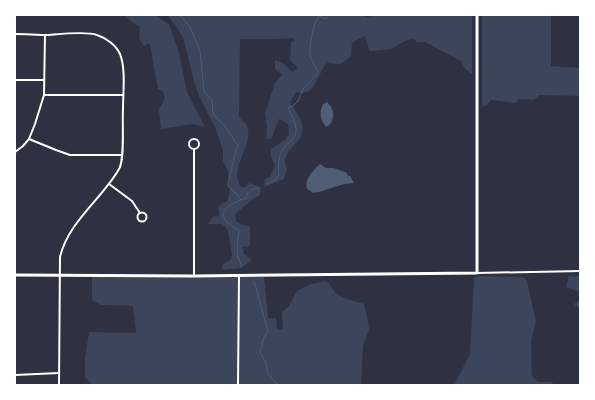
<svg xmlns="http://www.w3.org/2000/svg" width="595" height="400" viewBox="0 0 595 400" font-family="'DM Sans',sans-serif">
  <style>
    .green { fill: #3c4559 }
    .water { fill: #4f5d75 }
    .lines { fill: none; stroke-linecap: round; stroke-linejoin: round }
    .stream { stroke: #4f5d75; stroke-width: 1 }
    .minor { stroke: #fff; stroke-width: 2 }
    .tertiary { stroke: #fff; stroke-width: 3 }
  </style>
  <rect width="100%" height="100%" fill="#2d3142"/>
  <!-- green -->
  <g class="green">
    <path d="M125,15H154L169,24L179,53L187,92L205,127L193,124L161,129L159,109L165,98L163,91L158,89L150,45L148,43L144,46L139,38L140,27L132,22Z"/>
    <path d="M168,15H365L366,17L380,15H472V74L465,69L461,61L425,42H417L413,38L403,42L392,49L369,51L367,41L364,36L352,43L351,56C341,65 340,65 327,63C316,75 317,97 296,92L290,103C295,110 300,116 302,125C307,144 278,149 287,169L284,179L264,187L265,179L270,177L275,165L271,157V149L285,140L289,134L288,124L279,119L271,139H266L267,127L265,113L275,83L282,75L275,68V60L283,63L292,72L298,68L290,60L291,43L295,40L292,38L272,39H240L239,117C241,119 244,122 246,124C257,142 227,169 241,187H246L249,183L261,187L260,195L252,200L235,214L236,221L242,225L250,226V246L242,247L244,254L252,260L241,268L222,270L223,264L230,260L232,255L228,230L222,224H208L213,217L220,215L218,207L222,203L227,202L230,191L228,171L223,161V150L215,127L199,96L195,85L183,37Z"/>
    <path d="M482,15H551V66L580,68V96L539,95L534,100L519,99L515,103L491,100L487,105L482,107Z"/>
    <path d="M92,275H264L268,318H276L277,330L283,329L282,313L284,310L289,306L297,291L311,284L326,281C331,284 331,287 334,291C341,299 356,301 364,304L368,321L369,330L363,346L361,385H93L85,378V359L89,332L136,333L133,306L102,305L92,300Z"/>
    <path d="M479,276L523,277L527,281L536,321L531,342L532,376L538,382H551L555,385H454L470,354L474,278Z"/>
    <path d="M569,276H580V309L574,304L580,300L579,292L566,287Z"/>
  </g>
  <!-- water -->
  <g class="water">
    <path d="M327,102C335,109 336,122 326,127C320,120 319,112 323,104Z"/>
    <path d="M320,164L326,168H334L347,173V175L350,176L354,183L344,184L319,192L313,193L307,189C304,180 313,170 320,164Z"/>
  </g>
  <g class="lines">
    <!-- stream -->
    <g class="stream">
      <path d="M180,15L190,27L200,51L204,91L212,100L213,114L225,126L238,146C235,153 234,158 232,166C231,173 228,178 228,186L236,193L241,200"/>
      <path d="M267,184L276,179L279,175C278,167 278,154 284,148C288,143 295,139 296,132C297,125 291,114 288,108L294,105L298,101L303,89L318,73C316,67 312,61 310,56C309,47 313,23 319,16L326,19L328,15"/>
      <path d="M242,266C235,255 237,243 239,231C235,227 229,225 226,221C216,208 238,201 246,198C247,192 252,189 258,188"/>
      <path d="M253,281L256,287L268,332L264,337L260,352L266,363L268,374L278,385"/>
    </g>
    <!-- minor -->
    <g class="minor">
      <path d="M15,34C26,34 37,35 49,35C61,34 86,31 97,35C106,38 116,45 120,54C126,69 123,93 123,109C122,122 125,160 119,169C102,199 68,222 60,257L59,385"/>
      <path d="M15,80H44"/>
      <path d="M44,95H123"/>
      <path d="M29,139L56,150L70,155H122"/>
      <circle cx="194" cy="144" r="5"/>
      <path d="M15,152L23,146L29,139L35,124L44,95L45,35"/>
      <path d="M109,184L132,201L140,213"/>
      <circle cx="142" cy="217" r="4.5"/>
      <path d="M477,273L580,271"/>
      <path d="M194,276V149"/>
      <path d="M15,375L59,373"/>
      <path d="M238,385L239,276"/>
    </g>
    <!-- tertiary -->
    <path class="tertiary" d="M15,275L194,276L477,273V15"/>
  </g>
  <!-- border -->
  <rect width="595" height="400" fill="none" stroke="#ffffff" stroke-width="32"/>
</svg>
